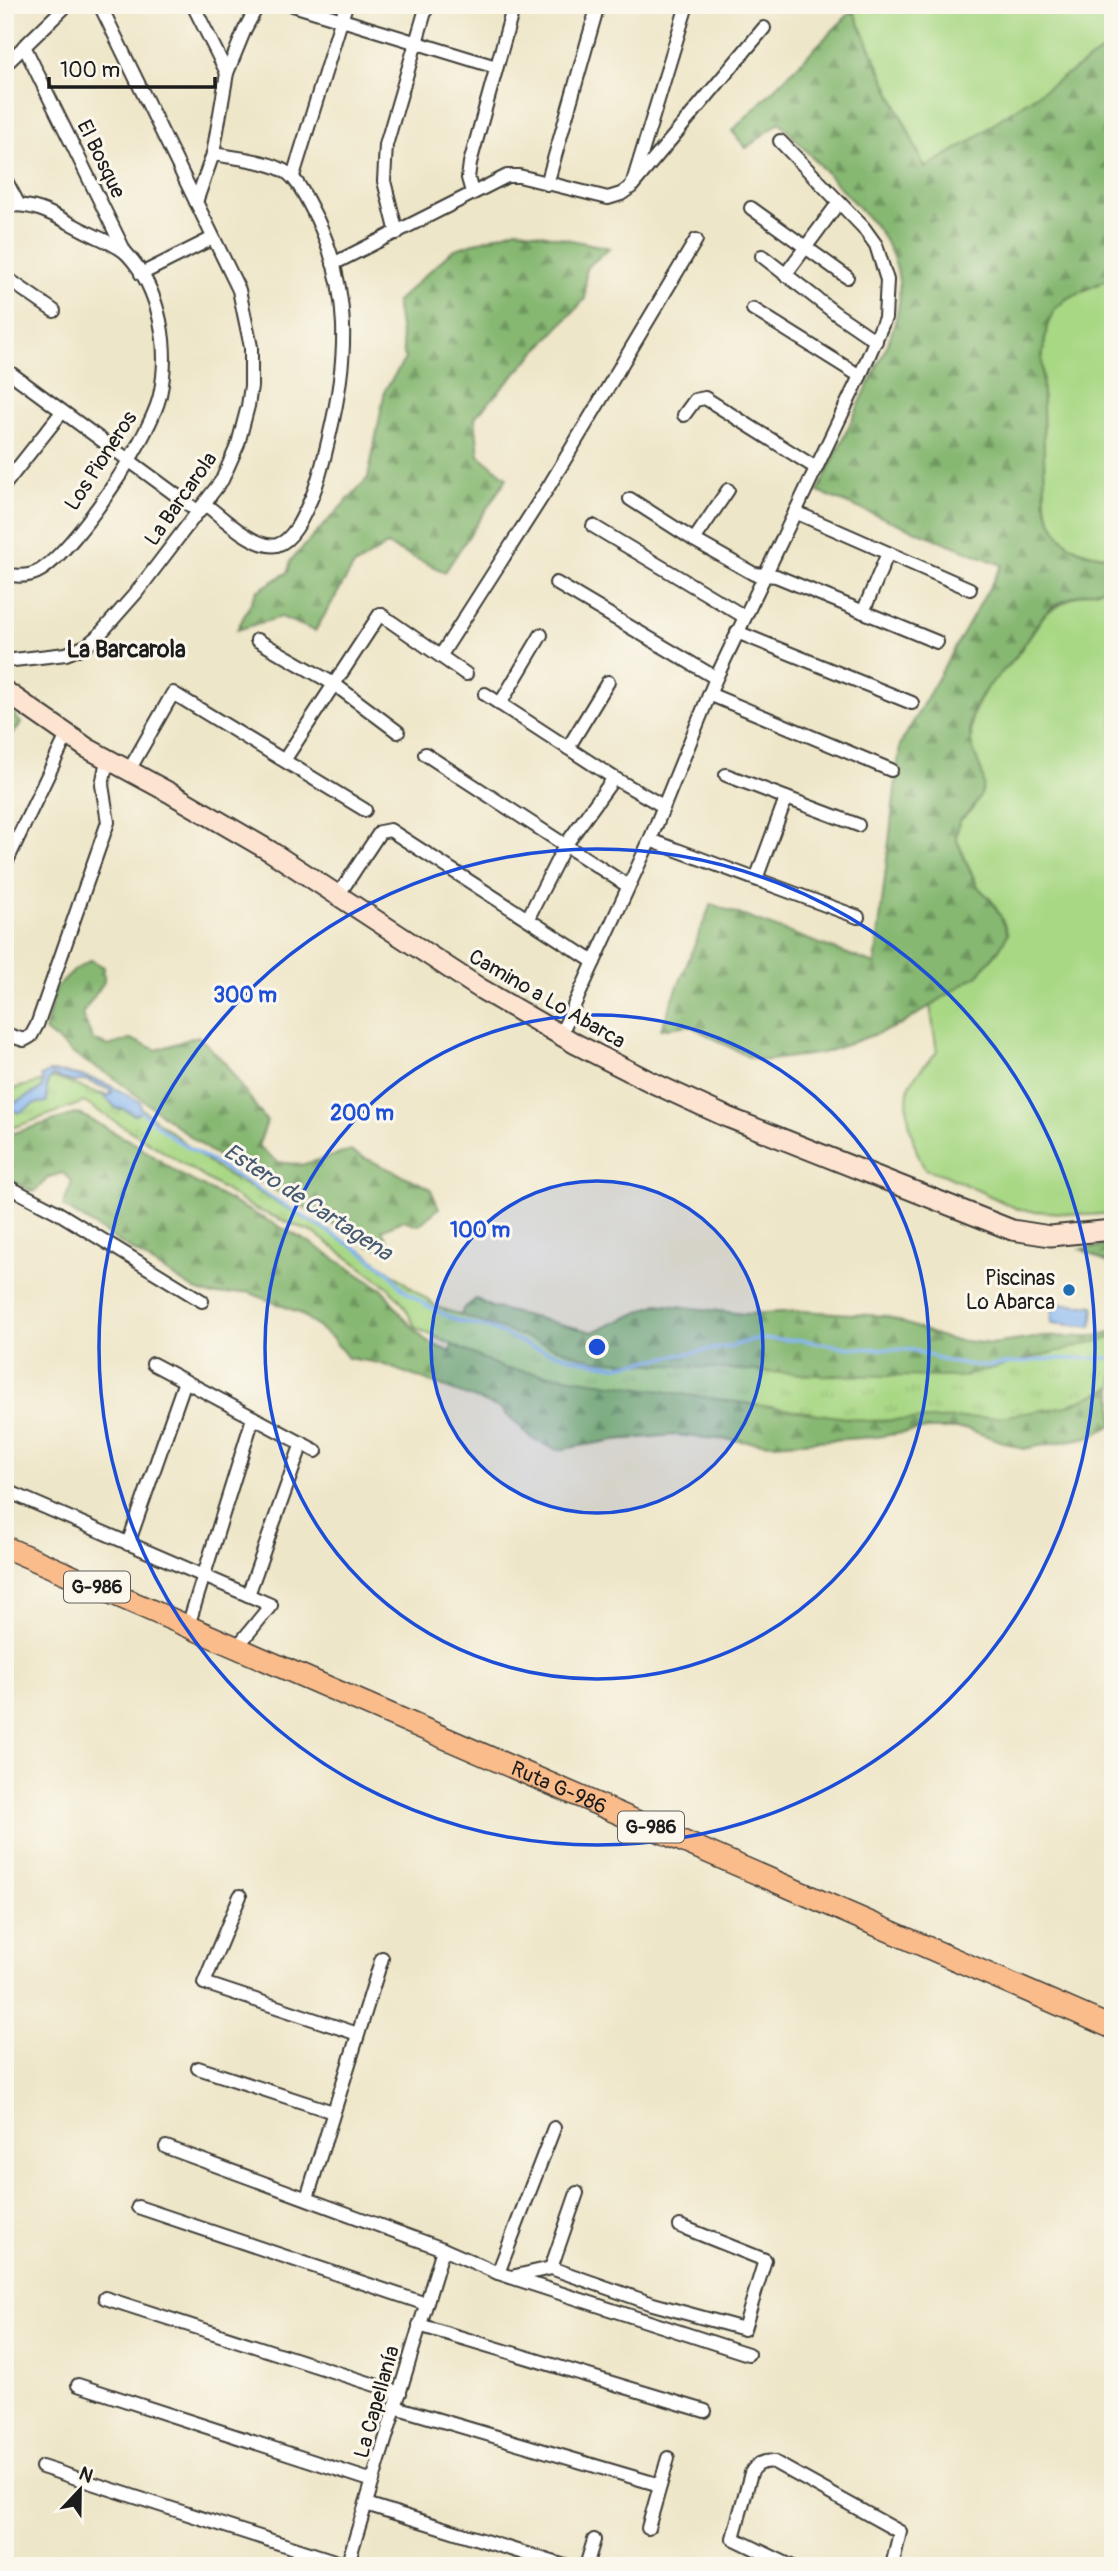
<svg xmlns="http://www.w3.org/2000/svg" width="1118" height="2571" viewBox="0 0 1118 2571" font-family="Pangolin,sans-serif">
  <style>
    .green { fill: #a9d885; stroke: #627a50; stroke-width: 2 }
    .forest { fill: url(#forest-firs); stroke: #516a47; stroke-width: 2 }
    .park { fill: url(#park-tufts); stroke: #627a50; stroke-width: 2 }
    .water { fill: #86b6f1; stroke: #516986; stroke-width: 2 }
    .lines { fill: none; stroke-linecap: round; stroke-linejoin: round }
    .stream { stroke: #86b6f1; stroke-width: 3.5 }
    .street-casing { stroke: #3c3a36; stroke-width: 16 }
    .secondary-casing { stroke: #3c3a36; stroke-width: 23 }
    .primary-casing { stroke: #3c3a36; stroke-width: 24 }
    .street { stroke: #fff; stroke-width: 12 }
    .secondary { stroke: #fde4d1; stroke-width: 19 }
    .primary { stroke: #fabc8b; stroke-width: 21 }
    .ring { fill: none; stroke: #1d4ed8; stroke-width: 3.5 }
    .poi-dot { fill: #1f6fb2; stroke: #fbf7ec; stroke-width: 2.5 }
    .labels { text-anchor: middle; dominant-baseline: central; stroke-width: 6; stroke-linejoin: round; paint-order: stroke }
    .shield { fill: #fbf7ec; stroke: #5f5e5a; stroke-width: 2 }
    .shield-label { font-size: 19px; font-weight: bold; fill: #1c1c1c }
    .street-label { font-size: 21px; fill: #1c1c1c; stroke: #fbf7ec }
    .poi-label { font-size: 21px; fill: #1c1c1c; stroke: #fbf7ec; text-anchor: end }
    .neighbourhood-label { font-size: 23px; font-weight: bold; fill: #1c1c1c; stroke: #fbf7ec }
    .water-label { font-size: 23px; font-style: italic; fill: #465a71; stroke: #fbf7ec }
    .centre { fill: #1d4ed8; stroke: #fbf7ec; stroke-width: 3.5 }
    .ring-label { font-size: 21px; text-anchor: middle; font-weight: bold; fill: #1d4ed8; stroke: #fbf7ec; stroke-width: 6; stroke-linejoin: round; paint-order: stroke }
  </style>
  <defs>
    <pattern id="forest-firs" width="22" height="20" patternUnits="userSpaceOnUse" patternTransform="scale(1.75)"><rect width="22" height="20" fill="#86b872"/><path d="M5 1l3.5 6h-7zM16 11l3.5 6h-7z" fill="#6d955d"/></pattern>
    <pattern id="park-tufts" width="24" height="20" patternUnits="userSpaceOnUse" patternTransform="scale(1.75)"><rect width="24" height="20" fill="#a9d885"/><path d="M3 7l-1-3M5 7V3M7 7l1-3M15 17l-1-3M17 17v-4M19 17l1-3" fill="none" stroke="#91b972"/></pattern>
  </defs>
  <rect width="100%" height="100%" fill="#fbf7ec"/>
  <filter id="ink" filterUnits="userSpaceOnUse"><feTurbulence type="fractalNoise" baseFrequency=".0143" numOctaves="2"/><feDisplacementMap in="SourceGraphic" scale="14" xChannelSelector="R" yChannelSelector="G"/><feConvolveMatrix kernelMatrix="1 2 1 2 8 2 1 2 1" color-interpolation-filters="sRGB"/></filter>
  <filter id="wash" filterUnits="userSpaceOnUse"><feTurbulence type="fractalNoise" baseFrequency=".00686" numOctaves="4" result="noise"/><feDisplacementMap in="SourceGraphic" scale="28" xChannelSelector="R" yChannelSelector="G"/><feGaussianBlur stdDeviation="1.57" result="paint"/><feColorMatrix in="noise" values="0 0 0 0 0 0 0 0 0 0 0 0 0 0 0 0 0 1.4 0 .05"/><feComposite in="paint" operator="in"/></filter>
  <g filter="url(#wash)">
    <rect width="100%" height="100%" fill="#eee6c8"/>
    <!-- green -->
    <g class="green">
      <path d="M842,5H1113V44L971,141L925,168L853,10Z"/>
      <path d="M1113,277V557C1073,553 1056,543 1045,503L1042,359L1047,326L1054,310L1066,299Z"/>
      <path d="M1113,587V1213L1089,1215L1020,1210L945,1175L925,1169C914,1151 903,1109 909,1087C914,1074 928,1062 937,1052L930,1005L978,975L1000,948L992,901L978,887L956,838L959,821L973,809L977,761L971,744L972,716L988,684L1015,658L1045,614L1074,597L1091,591Z"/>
    </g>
    <!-- forest -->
    <g class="forest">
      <path d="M853,10L925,168L971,141L1000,119L1113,44V277L1066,299L1054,310L1047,326L1042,359L1045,503C1056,542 1073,554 1113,557V587C1090,591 1061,597 1044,615C1032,629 1025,646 1013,660C998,678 979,691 972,715C959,766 1013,774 959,821L956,838L970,871L978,887L992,901L1001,917L1008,934L1000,948L978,975L962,985L901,1025L823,1053L762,1061L747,1056L689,1025L661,1029L711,904L875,964L900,745L1002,565L818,492C833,459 849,427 864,394C892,335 921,289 877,228L780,122L746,148L732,131Z"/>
      <path d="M517,229L610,248L586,268L585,299L475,417L479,455L507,478L445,572L387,545L353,567L315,631L281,617L237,630L257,591L288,572L291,560L368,478L385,390L405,359L396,302L453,250Z"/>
      <path d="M5,704L21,723L5,745Z"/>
      <path d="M91,960L104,967V982L82,1014L93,1040L108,1046L131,1039L157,1050L198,1036L224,1062L267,1122L258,1146L278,1162L301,1165L350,1151L430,1188L439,1208L419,1225L403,1220L382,1230L392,1250L369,1246L208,1150L114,1078L76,1056L45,1031L56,988L75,970Z"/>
      <path d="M78,1113L136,1144L179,1174L309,1242L383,1290L403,1317L426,1341L450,1352L463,1309L476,1299L491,1307L593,1332L658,1304L745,1314L802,1311L886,1316L947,1339L991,1344L1042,1337L1097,1336L1113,1331V1425L1089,1437L1023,1449L967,1429H928L876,1437L772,1444L675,1435L615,1440L557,1450L534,1440L500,1408L379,1363L348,1358L332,1338L298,1312L248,1292L211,1295L195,1290L63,1206L72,1182L63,1173L49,1177L34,1192L5,1178V1132L14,1133Z"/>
      <path d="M1113,1245V1266L1081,1249Z"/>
    </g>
    <!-- park -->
    <path class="park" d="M55,1078L142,1109L216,1168L364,1252L437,1307L592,1360L815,1375L959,1377L1113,1337V1387L1067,1406L1000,1417L867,1421L503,1368L416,1328L402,1302L387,1286L314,1233L255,1209L84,1102L15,1127H5V1091Z"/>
    <!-- water -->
    <g class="water">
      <path d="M49,1072C88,1073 107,1083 140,1102L141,1111L135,1115L124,1109H117L102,1094L110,1095L112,1091L87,1080L74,1082L52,1076L47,1083V1102L34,1104L19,1113L5,1107V1099L13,1104L41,1089L43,1081L41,1076Z"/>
      <path d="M1053,1303L1094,1306L1092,1327L1051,1323Z"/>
    </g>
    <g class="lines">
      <!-- stream -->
      <path class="stream" d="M137,1108L173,1138L359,1250L390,1273L402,1289L429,1307L458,1321L490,1328L532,1347L585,1361L616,1366L732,1346L755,1339L801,1340L851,1348L913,1350L954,1363L985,1366L1050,1359L1113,1358"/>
    </g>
  </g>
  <g filter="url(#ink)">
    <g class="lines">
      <defs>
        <g id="street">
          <path d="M193,5L227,73"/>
          <path d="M293,5L496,67"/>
          <path d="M24,46L125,252"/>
          <path d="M5,65L67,5"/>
          <path d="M293,176L346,5"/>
          <path d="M5,179L19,205"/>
          <path d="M633,182L687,5"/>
          <path d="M547,184L598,5"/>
          <path d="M472,192L468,178L470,163L514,5"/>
          <path d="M196,202L213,154L227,73L245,29L258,5"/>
          <path d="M5,206C35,201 59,218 85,231C98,238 117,244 127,254C161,290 170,349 160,395C151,436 77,547 41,570C30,577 18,577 5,574"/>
          <path d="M751,208L847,277"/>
          <path d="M397,233L384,181L386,145L427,5"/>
          <path d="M762,256L835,313L876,341"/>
          <path d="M333,264L507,176H519L608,198L621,194L631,187L764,28"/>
          <path d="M141,274L213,238"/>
          <path d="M785,275L839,202"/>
          <path d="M5,277L54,311"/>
          <path d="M753,309L860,376"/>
          <path d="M5,369L199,512"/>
          <path d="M684,415L695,400L705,398L816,468"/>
          <path d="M5,484L62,412"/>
          <path d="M630,499L694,540L754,574L776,576L937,642"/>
          <path d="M205,504C222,517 256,550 277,545C294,540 304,514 311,499C320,478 325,455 330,433C348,357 351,292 317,219C310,206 303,189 293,178C279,161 235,158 213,154"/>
          <path d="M795,512L970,589"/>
          <path d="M593,526L745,617"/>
          <path d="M694,540L728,490"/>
          <path d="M556,583L716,678"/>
          <path d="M863,612L888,553"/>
          <path d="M737,632L912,703"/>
          <path d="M257,640L334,684L398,732"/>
          <path d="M441,655L549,486L696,240"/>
          <path d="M5,661L66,654L86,646L99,635L136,593L222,480L238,444L248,406L251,386V347L239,290L100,5"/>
          <path d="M485,694L614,778L663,806"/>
          <path d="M709,694L891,770"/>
          <path d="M500,704L541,635"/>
          <path d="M568,748L608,682"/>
          <path d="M425,754L628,886"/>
          <path d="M285,759L380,614L466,674"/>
          <path d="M128,772L173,693L365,810"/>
          <path d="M726,775L858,825"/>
          <path d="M650,840L858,917"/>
          <path d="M5,865L67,735"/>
          <path d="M756,879L786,798"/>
          <path d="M339,894L380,832L390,830L594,962"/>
          <path d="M528,918L564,847L614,778"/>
          <path d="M5,1034L24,1040L31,1036L37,1025L108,822L102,785L107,760"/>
          <path d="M560,1036L650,840L716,678L860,376L885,318L887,280L876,245L863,227L780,141"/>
          <path d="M5,1185L57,1212L202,1301"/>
          <path d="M153,1364L316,1451"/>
          <path d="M5,1490L271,1605L237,1647"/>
          <path d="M128,1544L185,1381"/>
          <path d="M248,1595L302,1443"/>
          <path d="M188,1626L253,1418"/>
          <path d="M240,1896L204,1983L358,2034"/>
          <path d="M198,2068L333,2112"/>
          <path d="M166,2147L443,2249L498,2273L748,2354"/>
          <path d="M307,2198L382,1958"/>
          <path d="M138,2207L426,2304"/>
          <path d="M551,2268L577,2193"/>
          <path d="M498,2273L554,2128"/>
          <path d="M511,2277L551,2268L653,2304L744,2329L765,2260L680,2226"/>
          <path d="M105,2298L400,2393"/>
          <path d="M419,2325L705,2411"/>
          <path d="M78,2385L373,2481"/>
          <path d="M395,2407L660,2485"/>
          <path d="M42,2467L347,2565"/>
          <path d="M366,2504L565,2566"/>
          <path d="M648,2528L668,2458"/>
          <path d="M347,2566L443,2249"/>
          <path d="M586,2566L594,2540"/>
          <path d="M791,2566L733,2538L751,2473C756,2464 764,2460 774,2462L900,2532L892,2566"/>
        </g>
        <path id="secondary" d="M5,691L87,748L172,794L270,851L481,989L576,1044L651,1082L727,1117L1012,1230L1050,1236L1113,1230"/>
        <g id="primary">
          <path id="s1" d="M5,1547L1113,2028"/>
        </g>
      </defs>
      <!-- street casing -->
      <use href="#street" class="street-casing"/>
      <!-- secondary casing -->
      <use href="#secondary" class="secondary-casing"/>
      <!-- primary casing -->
      <use href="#primary" class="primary-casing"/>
      <!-- street -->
      <use href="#street" class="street"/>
      <!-- secondary -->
      <use href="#secondary" class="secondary"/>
      <!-- primary -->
      <use href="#primary" class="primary"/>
    </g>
  </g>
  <!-- distance rings -->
  <circle cx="597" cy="1347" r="166" fill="#1d4ed8" fill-opacity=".12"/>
  <g class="ring">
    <circle cx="597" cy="1347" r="166"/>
    <circle cx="597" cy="1347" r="332"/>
    <circle cx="597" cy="1347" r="498"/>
  </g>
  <!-- markers -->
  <circle class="poi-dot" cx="1069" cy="1290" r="7"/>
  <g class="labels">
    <!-- shield labels -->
    <g class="shield">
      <rect x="64" y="1571.5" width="66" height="31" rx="5"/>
      <rect x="618" y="1811.5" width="66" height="31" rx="5"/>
    </g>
    <g class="shield-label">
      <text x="97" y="1587">G-986</text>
      <text x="651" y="1827">G-986</text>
    </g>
    <!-- street labels -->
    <g class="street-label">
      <text transform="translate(101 159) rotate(64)">El Bosque</text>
      <text transform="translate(101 461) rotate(-57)">Los Pioneros</text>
      <text transform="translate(181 499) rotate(-55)">La Barcarola</text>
      <text transform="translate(547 999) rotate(30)">Camino a Lo Abarca</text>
      <text stroke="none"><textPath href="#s1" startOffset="604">Ruta G-986</textPath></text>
      <text transform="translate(377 2402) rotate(-74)">La Capellanía</text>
    </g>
    <!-- poi labels -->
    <g class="poi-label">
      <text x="1055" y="1278">Piscinas<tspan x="1055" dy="24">Lo Abarca</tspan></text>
    </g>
    <!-- neighbourhood labels -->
    <g class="neighbourhood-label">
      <text x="126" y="649">La Barcarola</text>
    </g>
    <!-- water labels -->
    <g class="water-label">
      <text transform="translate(308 1202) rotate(33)">Estero de Cartagena</text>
    </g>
  </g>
  <circle cx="597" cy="1347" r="10" class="centre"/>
  <g class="ring-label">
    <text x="245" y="1002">300 m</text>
    <text x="362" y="1120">200 m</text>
    <text x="480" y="1237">100 m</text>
  </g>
  <!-- margin -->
  <rect width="1118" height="2571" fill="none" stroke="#fbf7ec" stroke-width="28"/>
  <!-- north arrow -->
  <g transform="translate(80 2490) rotate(22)" stroke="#fbf7ec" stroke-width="5" paint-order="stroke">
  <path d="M0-5L12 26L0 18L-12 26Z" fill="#1c1c1c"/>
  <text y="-10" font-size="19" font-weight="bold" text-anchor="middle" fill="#1c1c1c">N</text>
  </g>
  <!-- scale -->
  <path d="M49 77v10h166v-10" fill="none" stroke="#1c1c1c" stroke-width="3.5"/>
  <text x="60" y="77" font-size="21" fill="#1c1c1c" stroke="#fbf7ec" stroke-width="5" paint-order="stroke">100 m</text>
</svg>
